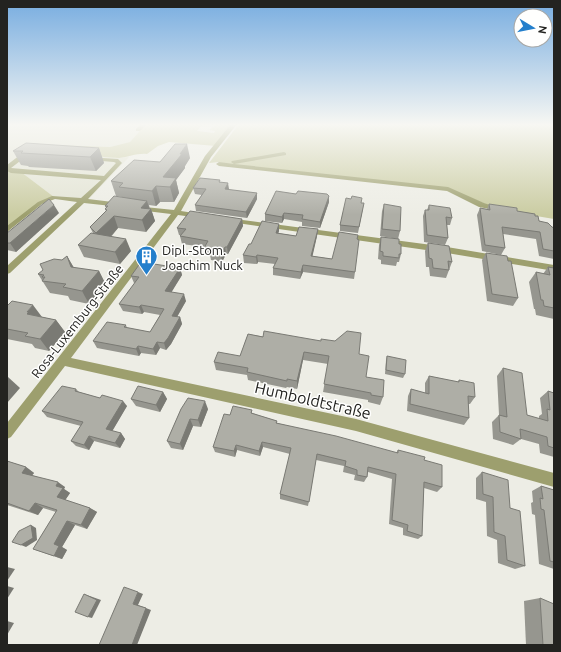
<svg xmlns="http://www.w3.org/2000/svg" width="561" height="652" viewBox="0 0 561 652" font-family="Ubuntu,sans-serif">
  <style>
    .built { fill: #e3e4d4 }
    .green { fill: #cacca2 }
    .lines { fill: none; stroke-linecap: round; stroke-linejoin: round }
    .minor { fill: #9d9f6e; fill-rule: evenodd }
    .wall { fill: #96968f }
    .shaded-wall { fill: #7a7a74 }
    .building { fill: #aeaea6; stroke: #7a7a74 }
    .labels { text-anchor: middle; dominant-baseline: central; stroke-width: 3; stroke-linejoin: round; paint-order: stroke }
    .poi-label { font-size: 13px; fill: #232320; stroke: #fffffe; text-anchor: start }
    .street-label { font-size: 13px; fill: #232320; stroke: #fffffe }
    .near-street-label { font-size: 16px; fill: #232320; stroke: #fffffe }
  </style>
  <rect width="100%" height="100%" fill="#edede5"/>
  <!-- built -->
  <path class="built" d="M7,124H146L130,142L110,147L28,144L119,158L129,157L88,200L54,197L21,172L7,171Z"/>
  <!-- green -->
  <g class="green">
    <path d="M146,124H203L197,131L214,133L215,131L209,130L217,124H233L216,146L169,142L158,146L147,154C137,153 129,157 119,158L19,151L28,144L110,147L130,142Z"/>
    <path d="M239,124H554V219L501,210L448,189L226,165L219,162L209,163Z"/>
    <path d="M7,171L21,172L54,197L46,199L7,230Z"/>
  </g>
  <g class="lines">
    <!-- minor -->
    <g class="minor">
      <path d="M141,124H147L140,131H136V129Z"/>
      <path d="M231,124H237L211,157L181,211L200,214L204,216L200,218L178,215L71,358L356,419L554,473V487L356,431L65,366L11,437L7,439V423L171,214L138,210H135V206L174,210L205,156Z"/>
      <path d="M284,152L286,153V155L234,164L448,187L484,203L499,208L495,210L479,207L447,191L219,166L216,164L219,162L234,164L231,162L232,161Z"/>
      <path d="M30,153L32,154V156L24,158L11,168L104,176L116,163L114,162L90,160L87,158L88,157L118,159L122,163L121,164L88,199L121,203L125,205L121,207L84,203L10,273L7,274V266L77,202L55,199L42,204L7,232V226L38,202L52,196L81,198L101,180L11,173L7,171V165L20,155Z"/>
      <path d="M227,218L447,247L554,265V271L447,253L230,222H227Z"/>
    </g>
  </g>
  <!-- wall -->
  <g class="wall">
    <path d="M99,148L104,163L96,171L29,167L28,166L21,165L13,151Z"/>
    <path d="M190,158L185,166V168L176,180L179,193L174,202H160L156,206L149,205L150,209H151L155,221L146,232L118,228L111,237L131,251L120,264L84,257L78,245L93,233L90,227L106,211L105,209L106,208L105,206L122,198V197L116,196L111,181L160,162Z"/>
    <path d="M220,182L229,189V190L257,193V199L247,218L196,211L195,205L202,195L195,194L193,188Z"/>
    <path d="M296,194L329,196V202L320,228L302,226V222L284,219L282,223L265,221V214Z"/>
    <path d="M361,203H364L358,233L340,231V225Z"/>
    <path d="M384,204L400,231L398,239L380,236L382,211Z"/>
    <path d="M489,204L535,216L539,221L554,228V259L539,256L536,239L503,234L505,248L501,255L482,251L477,215L480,208L487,209Z"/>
    <path d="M429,205L452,218L450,225H447L448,238L445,245L424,242L423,216L425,210H427Z"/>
    <path d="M59,213L16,252L7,250V233Z"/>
    <path d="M242,219L243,226L228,254H226L222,262L211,260L210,255H205L204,247L182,244L180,236L181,235H179L177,228Z"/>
    <path d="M279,224V231L278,233L296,236L318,229L317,236L312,256L332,259L357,239L355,272L354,279L303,272L300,279L273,275V268L275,264L258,262L257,264L244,263L243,255L251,244Z"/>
    <path d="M381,237L399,244L401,254L399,262H397L396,266L381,264V260L378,259L379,245Z"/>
    <path d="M428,243L452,262L446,278L430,276L429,267H426L425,251Z"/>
    <path d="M486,253L508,261L518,298L513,306L487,301L482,260Z"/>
    <path d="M67,256L74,268L99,271L105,283L89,304L70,300L68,296L50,293L38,274L62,260Z"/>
    <path d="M548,267L554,268V319L536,315L535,309H534L529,282L536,272L543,274Z"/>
    <path d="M180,268L182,275L171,292L186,301L177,317H180L182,324L171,344L166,350L160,348L156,355L141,353L139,356L97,348L93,341L126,325L127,328L150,332L160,315L144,312L142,314L123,311L119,304L135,283H134L131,276Z"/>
    <path d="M7,306L42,317L56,320L65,332L49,351L35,348L32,344L7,339Z"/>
    <path d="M248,334L359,354L366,377L383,397L380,405L368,402V400L323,392L328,364L303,360L297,389L287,387L286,388L248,380L247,375L216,370L214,362L240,356Z"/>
    <path d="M387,356L405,374L403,378L385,374L386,360Z"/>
    <path d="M503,368L527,415L539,419V416L542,414L540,398L548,391L554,393V457L540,453L539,444L521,439L513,445L493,439L492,422L499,415L497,376Z"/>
    <path d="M429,376L458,382L459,380L475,397L470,404H468L469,418L464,425L407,411L408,396L411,389L425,393V383Z"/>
    <path d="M76,389L79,392L127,406L112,431L121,433L125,439L120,448L94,441L89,450L76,446L71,441L81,426L47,417L42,411Z"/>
    <path d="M163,392L167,399L160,412L136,406L131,399Z"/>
    <path d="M181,409H208L201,427L193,426L183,450L171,448L167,441Z"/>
    <path d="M252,410V413L277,421V423L396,453L398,450L424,460L442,487L437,492L424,488L422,536L418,539L403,535V528L389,524L392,479L368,472L367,477L364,482L354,480L355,475L343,472L344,466L316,460L308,506L280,499V494L290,454L263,447L260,456L237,450L235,457L215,452L213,447L230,415Z"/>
    <path d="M7,461L26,467L34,473L32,475L65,487L64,489L70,493L65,500L90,508L97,512L87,529L75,525L62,547L67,550L62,559L33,549L56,512L43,508L38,515L7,505Z"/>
    <path d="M482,472L510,508L525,566L515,569L498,563L497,540L487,536L486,502L476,499V478Z"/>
    <path d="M541,486L554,490V569L539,564L535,515L532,514L531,503L533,502L532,491Z"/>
    <path d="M540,598L554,645H526L524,601Z"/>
  </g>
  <!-- shaded-wall -->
  <g class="shaded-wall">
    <path d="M187,144L190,158L185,166V168L176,180L179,193L174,202L170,187L163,177Z"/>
    <path d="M99,148L104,163L96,171L90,157Z"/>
    <path d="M228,183L229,189L225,196V189Z"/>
    <path d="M156,186L160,202L156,206L152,191Z"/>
    <path d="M257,193V199L247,218L246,212Z"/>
    <path d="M329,196V202L320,228V222Z"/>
    <path d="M147,201L150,210L151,209L155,221L146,232L142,220L141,208Z"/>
    <path d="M54,205L59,213L16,252L10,243Z"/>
    <path d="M284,213V219L282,223V217Z"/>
    <path d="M114,216L118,228L102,246L96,233Z"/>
    <path d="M242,219L243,226L228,254L227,247Z"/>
    <path d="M279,224V231L276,240V233Z"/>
    <path d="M318,229L317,236L311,263V256Z"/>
    <path d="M126,239L131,251L120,264L115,252Z"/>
    <path d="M225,247L226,254L222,262L221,255Z"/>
    <path d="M257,255L258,262L257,264L256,257Z"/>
    <path d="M67,256L74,268L71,267Z"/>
    <path d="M303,265V272L300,279L301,272Z"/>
    <path d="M180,268L182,275L168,298L165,291Z"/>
    <path d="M99,271L105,283L89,304L82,291Z"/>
    <path d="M184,294L186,301L174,322L172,316Z"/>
    <path d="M33,305L42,317L27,314V312Z"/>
    <path d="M141,305L144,312L142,314L139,307Z"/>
    <path d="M180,317L182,324L171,344L166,350L164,343Z"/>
    <path d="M56,320L65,332L49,351L40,339Z"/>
    <path d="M157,342L160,348L156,355L153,349Z"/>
    <path d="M138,346L141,353L139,356L136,349Z"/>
    <path d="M304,352L303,360L297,389V381Z"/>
    <path d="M8,377L20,388L7,403V378Z"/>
    <path d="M163,392L167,399L160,412L156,405Z"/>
    <path d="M123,401L127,406L110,435L106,429Z"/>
    <path d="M205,401L208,409L201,427L198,420Z"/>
    <path d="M190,419L193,426L183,450L180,444Z"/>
    <path d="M121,433L125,439L120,448L115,443Z"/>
    <path d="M89,436L94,441L89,450L84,445Z"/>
    <path d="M262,442L263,447L260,456L259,451Z"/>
    <path d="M236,445L237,450L235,457L234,451Z"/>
    <path d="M26,467L34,473L30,478L22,473Z"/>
    <path d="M58,482L65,487L64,489L70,493L64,502L57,497L56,486Z"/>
    <path d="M35,503L43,508L38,515L29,511Z"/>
    <path d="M90,508L97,512L87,529L81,525Z"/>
    <path d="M67,521L75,525L62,547L67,550L62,559L54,556V544Z"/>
    <path d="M31,525L36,528L37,540L26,547L21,545Z"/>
    <path d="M7,567L15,569L7,581Z"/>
    <path d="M7,586L14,588L7,599Z"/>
    <path d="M138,592L143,594L138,605L151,610L137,645H132L133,604Z"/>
    <path d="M84,594L101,600L92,618L88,617Z"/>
    <path d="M7,621L14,623L7,635Z"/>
  </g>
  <!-- building -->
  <g class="building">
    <path d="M26,143L99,148L90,157L21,153L23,151H13Z"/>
    <path d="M175,144H187L180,154H182L163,177L176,178L170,187L156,186L152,191L119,187L123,183L111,181L134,160L160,162Z"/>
    <path d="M200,178L220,180L219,182L228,183L225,189L257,193L246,212L195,205L206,189L193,188Z"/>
    <path d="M276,191L296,194L298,191L327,194L329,196L320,222L302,219L303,215L284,213L282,217L265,214Z"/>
    <path d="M114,196L147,201L141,208L151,209L142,220L114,216L96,233L90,227L107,210L105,209L108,206H105Z"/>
    <path d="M352,196L362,198L361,203H364L359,227L340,225L346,198L351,199Z"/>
    <path d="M49,199L54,205L10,243H7V233Z"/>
    <path d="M384,204L401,207L400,231L382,229Z"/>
    <path d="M489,204L517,208V211L535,214V216H538L539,221L548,223L552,227L554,228V251L543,249L540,232L502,227L505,248L485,245L480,208L490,210Z"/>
    <path d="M429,205L450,208L452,218L446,217L448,238L427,235L425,210H429Z"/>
    <path d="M190,211L242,219L227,247H225L221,255L209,253L212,249L204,248L208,241L180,236L186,229L177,228Z"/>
    <path d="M262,221L279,224L276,233L296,236L299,227L318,229L311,256L332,259L339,232L358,235L357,239L359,240L355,272L303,265L301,272L273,268L278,258L257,255L256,257L243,255L249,244H251Z"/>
    <path d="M91,233L126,239L115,252L78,245Z"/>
    <path d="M381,237L399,239V244H401V254H399V258L383,256V252L380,251Z"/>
    <path d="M428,243L449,246L452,262L448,261L449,270L433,268L432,259L429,258Z"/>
    <path d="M486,253L507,256L508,261H511L518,298L492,294Z"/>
    <path d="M67,256L71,267L99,271L82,291L63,287L66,284L42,281L45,277H42L44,275L38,274L43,270L40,264L54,259L62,260Z"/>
    <path d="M141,262L180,268L165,291L184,294L172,316L180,317L168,338L164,343L157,342L153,349L138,346L136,349L93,341L107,322L126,325L124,327L150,332L164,309L141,305L139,307L119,304L139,277L131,276Z"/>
    <path d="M548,267L554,268V308L544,306L543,300H541L536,272L550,275Z"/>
    <path d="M12,301L33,305L27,312H29L27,314L56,320L40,339L25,336L28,333L7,329V306Z"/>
    <path d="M264,331L321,341V339L335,341L347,331L361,333L359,354L369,356L366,377L384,380L383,397L371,395V393L324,384L329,356L304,352L297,381L287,379V381L247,372L248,368L214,362L218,352L240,356L248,334L263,337Z"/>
    <path d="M387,356L406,360L405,374L386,370Z"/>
    <path d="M503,368L522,373L527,415L548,421L547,409L550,410L548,391L554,393V448L548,446L547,437L520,429L521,439L500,432L499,415L507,417Z"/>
    <path d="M429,376L459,382V380L474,383L475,397L468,396L469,418L410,404L411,389L429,394Z"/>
    <path d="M62,386L76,389L75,391L100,398L102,395L123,401L106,429L121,433L115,443L89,436L84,445L71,441L83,422L42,411Z"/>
    <path d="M138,386L163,392L156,405L131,399Z"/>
    <path d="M188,398L205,401L198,420L190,419L180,444L167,441L181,409Z"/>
    <path d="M233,406L252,410L251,413L277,421L276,423L336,436L398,453V450L425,457L424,460L442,465V487L424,482L422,536L407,531L408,525L392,520L396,474L368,467L367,477L357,475V470L345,466L346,461L317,454L309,502L280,494L291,448L262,442L259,451L236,445L234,451L213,447L224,414L230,415Z"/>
    <path d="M7,461L26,467L22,473L58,482L56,486L63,488L57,497L90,508L81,525L67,521L54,544L59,546L54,556L33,549L57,510L35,503L29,511L7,503Z"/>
    <path d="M482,472L508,480L510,508L520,511L525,566L507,560L505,536L494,532L493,497L483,494Z"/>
    <path d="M541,486L554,490V562L550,561L544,510L541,509L540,498L543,499Z"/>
    <path d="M31,525L33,538L21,545L12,542L19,531Z"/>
    <path d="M124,587L138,592L133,604L146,608L132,645H99Z"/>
    <path d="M84,594L97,600L88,617L75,612Z"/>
    <path d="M540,598L554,604V645H543Z"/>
  </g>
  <!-- sky -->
  <linearGradient id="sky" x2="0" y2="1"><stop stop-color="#78ade0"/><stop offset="0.58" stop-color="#f7f7f3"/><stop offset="1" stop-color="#f7f7f3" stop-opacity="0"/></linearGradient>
  <rect width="561" height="215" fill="url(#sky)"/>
  <!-- icons -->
  <defs>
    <symbol id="building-pin" viewBox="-11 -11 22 30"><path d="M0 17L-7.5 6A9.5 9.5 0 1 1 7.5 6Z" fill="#247fcc" stroke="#fffffe"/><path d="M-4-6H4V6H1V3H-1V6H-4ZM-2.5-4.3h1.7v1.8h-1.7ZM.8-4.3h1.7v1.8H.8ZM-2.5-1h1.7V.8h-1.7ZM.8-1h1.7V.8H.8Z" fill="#fff"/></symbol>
  </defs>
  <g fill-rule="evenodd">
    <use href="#building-pin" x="134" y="244" width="25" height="34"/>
  </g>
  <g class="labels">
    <!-- poi labels -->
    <g class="poi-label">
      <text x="162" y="250">Dipl.-Stom.<tspan x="162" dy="15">Joachim Nuck</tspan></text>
    </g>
    <!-- street labels -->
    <g class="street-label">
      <text transform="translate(77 321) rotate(-52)">Rosa-Luxemburg-Straße</text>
    </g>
    <!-- near-street labels -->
    <g class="near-street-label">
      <text transform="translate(313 400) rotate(13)">Humboldtstraße</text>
    </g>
  </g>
  <!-- border -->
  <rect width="561" height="652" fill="none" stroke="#232320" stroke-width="16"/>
  <!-- north arrow -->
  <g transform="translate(533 28) rotate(100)"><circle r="19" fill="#fffffe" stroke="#a7a7a5"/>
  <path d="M0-3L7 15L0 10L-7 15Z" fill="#247fcc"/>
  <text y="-6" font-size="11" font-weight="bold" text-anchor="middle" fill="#232320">N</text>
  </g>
</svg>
